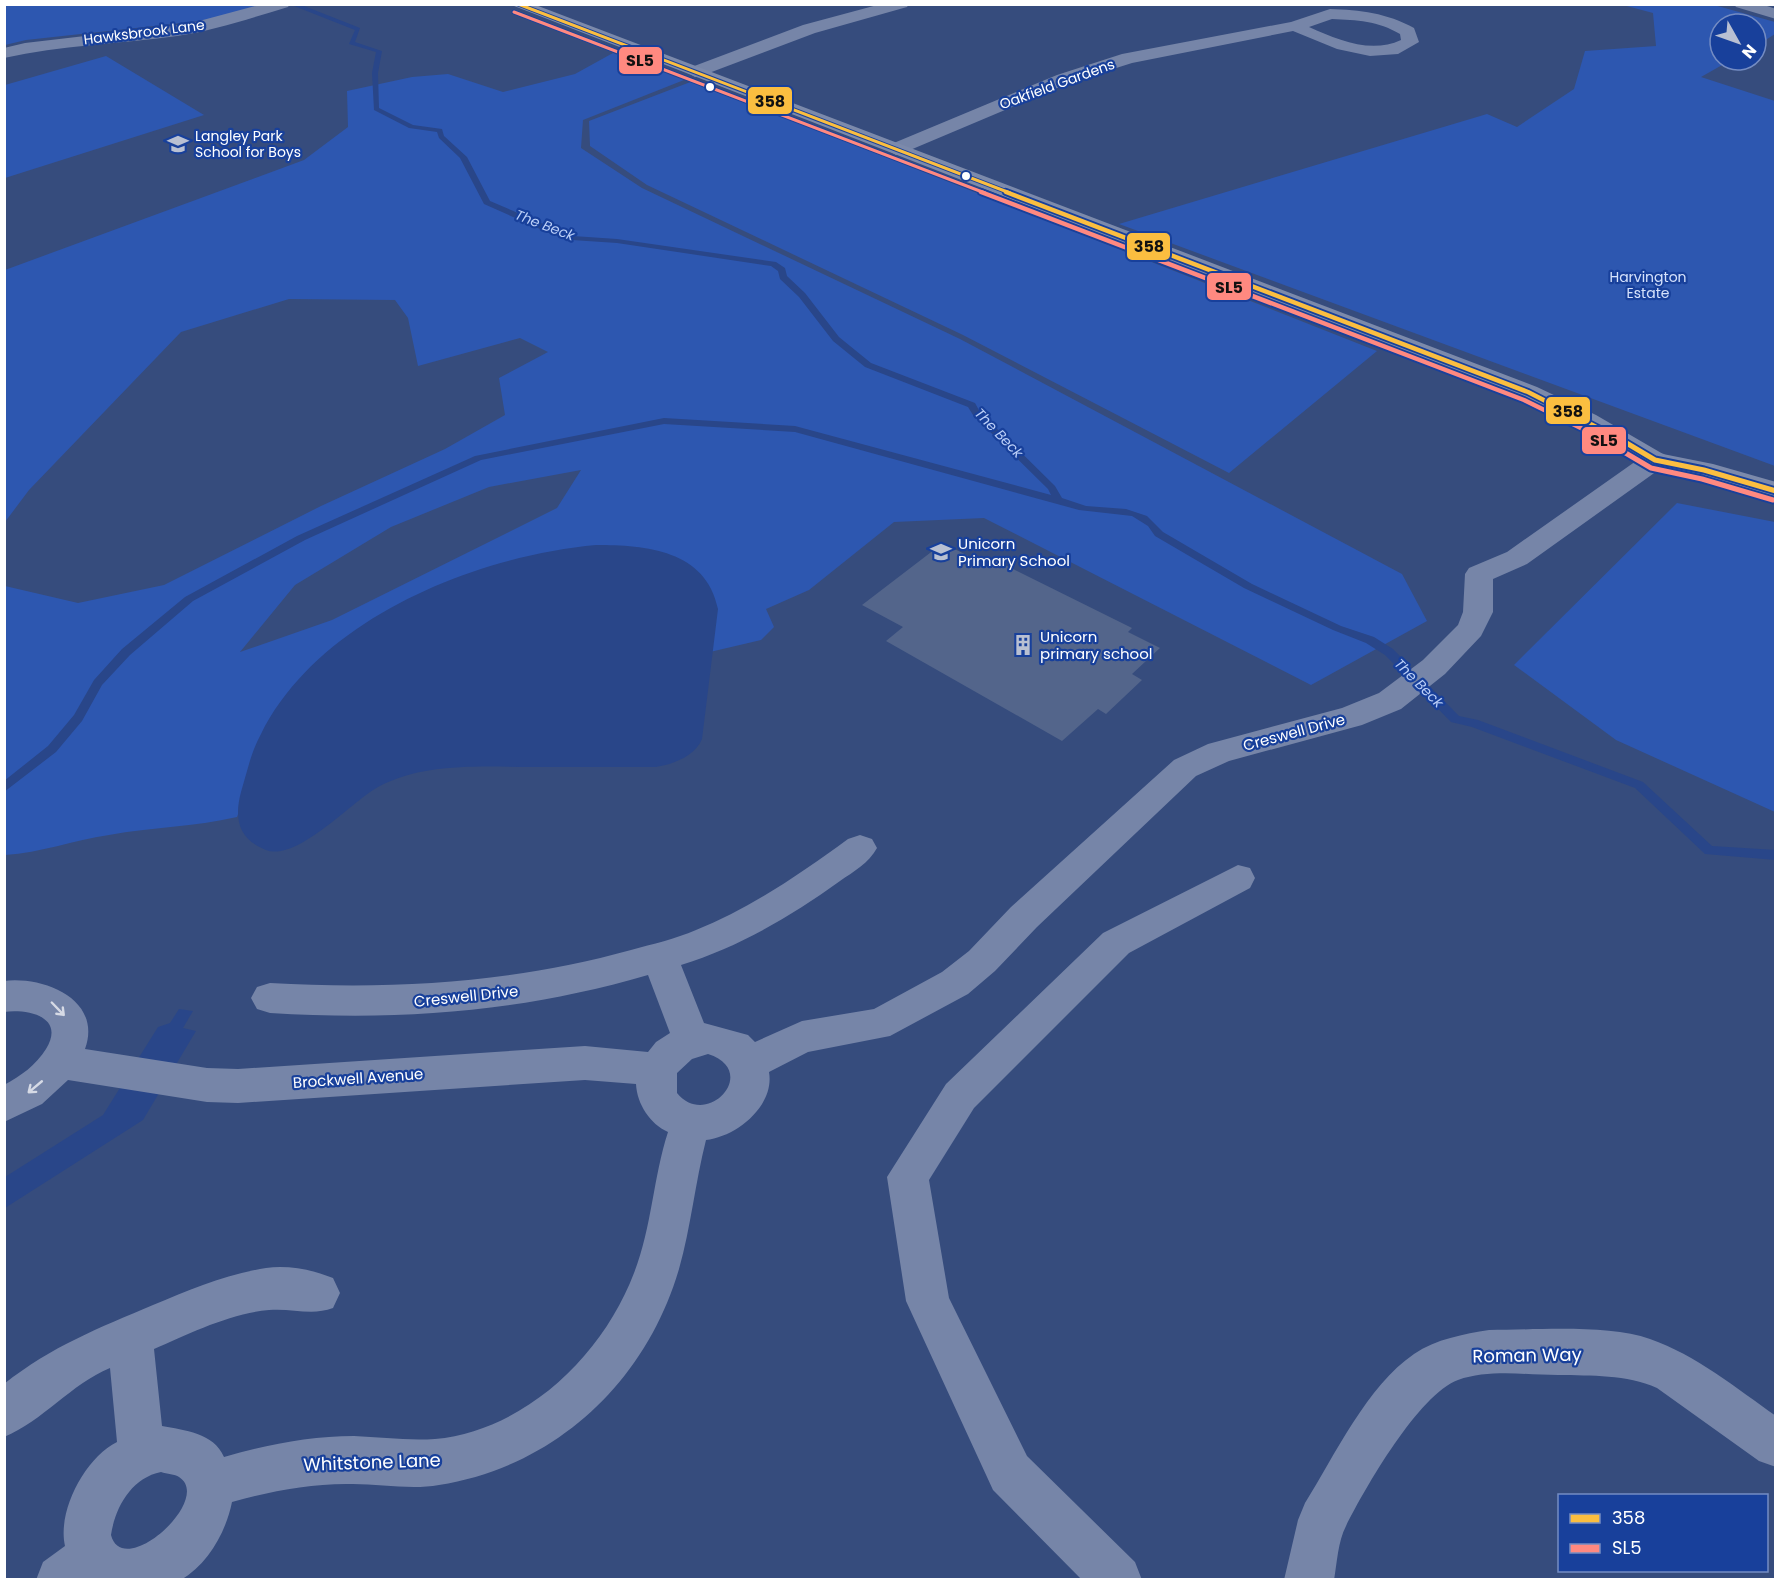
<svg xmlns="http://www.w3.org/2000/svg" width="1780" height="1584" viewBox="0 0 1780 1584" font-family="Poppins,sans-serif">
  <style>
    .green { fill: #2d57b0; fill-rule: evenodd }
    .water { fill: #294689 }
    .lines { fill: none; stroke-linecap: round; stroke-linejoin: round }
    .stream { fill: #294689; fill-rule: evenodd }
    .building { fill: #53658b }
    .minor { fill: #7685a8; fill-rule: evenodd }
    .tertiary { fill: #7685a8; fill-rule: evenodd }
    .secondary { fill: #7c8aab; fill-rule: evenodd }
    .bus-1-far2-casing { stroke: #18409b; stroke-width: 5 }
    .bus-1-far1-casing { stroke: #18409b; stroke-width: 8 }
    .bus-1-casing { stroke: #18409b; stroke-width: 9 }
    .bus-2-far2-casing { stroke: #18409b; stroke-width: 5 }
    .bus-2-far1-casing { stroke: #18409b; stroke-width: 8 }
    .bus-2-casing { stroke: #18409b; stroke-width: 9 }
    .bus-1-far2 { stroke: #fbbe40; stroke-width: 3 }
    .bus-1-far1 { stroke: #fbbe40; stroke-width: 4.5 }
    .bus-1 { stroke: #fbbe40; stroke-width: 5 }
    .bus-2-far2 { stroke: #ff8980; stroke-width: 3 }
    .bus-2-far1 { stroke: #ff8980; stroke-width: 4.5 }
    .bus-2 { stroke: #ff8980; stroke-width: 5 }
    .oneway { stroke: #d6dae5 }
    .bus-dot { fill: #fff; stroke: #18409b; stroke-width: 2 }
    .labels { text-anchor: middle; dominant-baseline: central; stroke-width: 4.5; stroke-linejoin: round; paint-order: stroke }
    .far-street-label { font-size: 14px; fill: #fff; stroke: #18409b }
    .far-poi-label { font-size: 14px; fill: #fff; stroke: #18409b; text-anchor: start }
    .far-water-label { font-size: 14px; font-style: italic; fill: #bbcff8; stroke: #18409b }
    .far-park-label { font-size: 14px; fill: #d6e2fc; stroke: #18409b }
    .poi-label { font-size: 15px; fill: #fff; stroke: #18409b; text-anchor: start }
    .street-label { font-size: 15px; fill: #fff; stroke: #18409b }
    .near-street-label { font-size: 18px; fill: #fff; stroke: #18409b }
    .line-badge { stroke: #18409b; stroke-width: 2 }
    .pale-badge-label { font-size: 16px; text-anchor: middle; font-weight: bold; fill: #111 }
  </style>
  <rect width="100%" height="100%" fill="#364c7d"/>
  <!-- green -->
  <g class="green">
    <path d="M5,5H270L209,20L26,40L5,45Z"/>
    <path d="M1623,5H1714L1775,22V34L1756,46V24H1720V60H1731L1701,77L1775,101V466L1119,224L1487,114L1517,127L1574,89L1585,51L1656,46L1653,13Z"/>
    <path d="M613,53L684,80L583,120L581,148L642,188L960,339L1402,574L1427,621L1311,685L984,518L894,522L809,590L766,609L774,627L761,640L259,758L237,817C194,827 152,827 109,835C73,840 41,853 5,855V586L78,603L164,585L321,506L445,449L505,415L499,378L548,352L520,338L418,366L408,318L395,300L289,299L181,332L29,490L5,522V270L304,160L348,127L347,91L412,77L448,74L503,92L575,74ZM581,470L557,508L332,620L240,652L295,585L391,527L489,487Z"/>
    <path d="M106,56L204,115L5,178V85Z"/>
    <path d="M693,81L1377,351L1229,473L963,335L647,185L590,146L589,121Z"/>
    <path d="M1677,503L1775,522V812L1616,740L1514,665Z"/>
  </g>
  <!-- water -->
  <g class="water">
    <path d="M596,545C646,545 706,550 718,609L702,739C695,756 674,764 656,767C615,767 574,767 533,767C482,767 425,762 378,787C351,802 297,862 266,850C238,839 234,818 241,792C247,772 251,752 261,734C318,619 475,556 596,545Z"/>
    <path d="M179,1009L193,1011L183,1028L196,1031L143,1120L5,1208V1177L103,1115L158,1027L170,1023Z"/>
  </g>
  <g class="lines">
    <!-- stream -->
    <path class="stream" d="M289,4H299L360,28L355,42L382,51L378,73L379,108L413,125L442,129L444,136L467,157L490,201L555,229L573,236L617,239L776,262L785,268L787,276L805,293L839,337L871,363L975,403L980,412L1055,486L1062,498L1086,506L1126,509L1147,516L1163,532L1252,584L1341,626L1374,637L1393,649L1459,716L1478,720L1643,782L1712,846L1776,850V860L1705,854L1635,788L1472,727L1451,722L1385,655L1366,643L1333,630L1244,588L1155,536L1148,526L1132,516L1079,510L795,432L664,424L481,460L305,540L193,601L130,655L102,685L82,721L56,752L4,792V781L48,746L74,715L94,680L122,649L185,597L297,536L475,456L664,418L795,426L1051,495L1048,489L973,415L968,407L865,367L833,341L799,297L780,279L778,271L771,266L617,243L572,240L549,233L484,204L460,158L439,138L437,132L409,128L374,110L372,73L376,52L349,44L355,30Z"/>
  </g>
  <!-- building -->
  <path class="building" d="M943,543L984,564L991,558L1132,628L1128,632L1160,648L1132,674L1142,680L1106,714L1098,709L1062,741L886,641L903,627L862,605Z"/>
  <g class="lines">
    <!-- minor -->
    <g class="minor">
      <path d="M263,4H290L288,7C251,18 215,30 177,36C119,44 61,45 4,58V48L25,43L188,24Z"/>
      <path d="M881,4H909L907,7L815,33L701,76L695,77L686,72L689,68L803,25Z"/>
      <path d="M1330,9C1360,10 1387,13 1414,28L1419,42L1398,54L1370,56L1337,49L1293,31L1132,63L1069,83L903,153L896,155L886,149L889,145L1057,75L1122,54L1291,22ZM1332,19C1357,20 1378,21 1400,34L1401,40C1371,54 1338,40 1309,27Z"/>
      <path d="M1655,452L1664,454L1668,460L1664,466L1527,564L1493,579V612L1481,636L1445,674L1401,709L1362,725L1229,761L1196,776L1037,927L995,971L968,994L890,1036L808,1052L769,1072C775,1106 736,1137 706,1140C695,1183 691,1227 679,1269C646,1382 555,1467 439,1485C411,1490 381,1484 353,1484C312,1483 271,1491 232,1502C226,1532 208,1564 181,1580H36L43,1562L65,1546C57,1511 85,1458 117,1442L110,1368C71,1384 43,1421 4,1437V1384C52,1346 99,1328 153,1305C189,1290 227,1274 266,1268C289,1265 313,1270 333,1278L340,1293L333,1308C312,1316 292,1308 269,1310C231,1313 188,1334 154,1349L162,1426C184,1430 214,1433 224,1457C266,1445 310,1436 354,1436C381,1437 408,1441 435,1439C526,1430 603,1355 634,1273C652,1227 653,1178 668,1132C650,1124 637,1104 636,1084L585,1080L238,1103L207,1102L68,1080L42,1104L4,1122V1085C21,1076 36,1065 46,1049C66,1016 27,1009 4,1012V981C43,976 103,999 85,1049L207,1068L238,1069L585,1046L648,1052L656,1042L670,1033L648,975C521,1012 402,1021 270,1013L257,1009L251,998L257,987L270,983C392,990 512,983 631,950C653,944 675,939 696,930C751,908 800,874 848,839L860,835L872,839L877,848C869,863 853,872 840,881C790,917 739,947 681,965L704,1023L748,1035L755,1042L802,1021L874,1009L942,972L969,951L1011,907L1174,760L1208,744L1342,708L1379,693L1423,660L1458,625L1463,612L1465,574L1469,568L1507,552L1646,454ZM708,1054C761,1071 707,1130 677,1093V1073L692,1059ZM161,1472C167,1474 175,1474 179,1477C214,1499 123,1581 111,1535C115,1508 131,1478 161,1472Z"/>
      <path d="M1238,865L1250,868L1255,878L1250,888L1129,953L974,1108L929,1180L949,1298L1027,1456L1135,1562L1142,1580H1082L993,1490L906,1301L887,1177L946,1084L1103,933Z"/>
      <path d="M1489,1330C1536,1330 1607,1324 1650,1339C1696,1355 1736,1388 1776,1416V1467L1759,1461L1657,1388C1626,1374 1592,1376 1558,1375C1527,1375 1489,1369 1458,1380C1419,1394 1365,1488 1346,1526C1338,1541 1337,1563 1334,1580H1284L1298,1520L1305,1503C1335,1455 1367,1386 1414,1354C1436,1339 1464,1334 1489,1330Z"/>
    </g>
    <!-- tertiary -->
    <path class="tertiary" d="M1734,4H1761L1776,9V19L1736,7Z"/>
    <!-- secondary -->
    <path class="secondary" d="M509,4H533L1537,387L1596,415L1663,454L1713,464L1776,482V499L1699,477L1646,466L1578,425L1519,397Z"/>
    <defs>
      <path id="bus-1-far2" d="M518,4L1010,193"/>
      <path id="bus-1-far1" d="M1006,192L1528,392L1610,434"/>
      <path id="bus-1" d="M1608,432L1655,460L1704,470L1776,491"/>
      <path id="bus-2-far2" d="M514,12L985,193"/>
      <path id="bus-2-far1" d="M981,192L1524,400L1593,434"/>
      <path id="bus-2" d="M1590,432L1651,468L1702,479L1773,500"/>
    </defs>
    <!-- bus-1-far2 casing -->
    <use href="#bus-1-far2" class="bus-1-far2-casing"/>
    <!-- bus-1-far1 casing -->
    <use href="#bus-1-far1" class="bus-1-far1-casing"/>
    <!-- bus-1 casing -->
    <use href="#bus-1" class="bus-1-casing"/>
    <!-- bus-2-far2 casing -->
    <use href="#bus-2-far2" class="bus-2-far2-casing"/>
    <!-- bus-2-far1 casing -->
    <use href="#bus-2-far1" class="bus-2-far1-casing"/>
    <!-- bus-2 casing -->
    <use href="#bus-2" class="bus-2-casing"/>
    <!-- bus-1-far2 -->
    <use href="#bus-1-far2" class="bus-1-far2"/>
    <!-- bus-1-far1 -->
    <use href="#bus-1-far1" class="bus-1-far1"/>
    <!-- bus-1 -->
    <use href="#bus-1" class="bus-1"/>
    <!-- bus-2-far2 -->
    <use href="#bus-2-far2" class="bus-2-far2"/>
    <!-- bus-2-far1 -->
    <use href="#bus-2-far1" class="bus-2-far1"/>
    <!-- bus-2 -->
    <use href="#bus-2" class="bus-2"/>
  </g>
  <!-- one-way arrows -->
  <defs><path id="oneway-shaft" d="M-6 0H5M1.5-3L5.5 0L1.5 3" fill="none" stroke-width="1.6" stroke-linecap="round" stroke-linejoin="round" transform="scale(1.5)"/></defs>
  <g class="oneway">
    <use href="#oneway-shaft" transform="translate(58 1009) rotate(46)"/>
    <use href="#oneway-shaft" transform="translate(35 1087) rotate(140)"/>
  </g>
  <!-- icons -->
  <defs>
    <symbol id="school-bare" viewBox="-9 -9 18 18"><path d="M0-5L7-2L0 1L-7-2ZM-4 1L0 2.5L4 1V4Q0 6-4 4Z" fill="#b9c0d2" stroke="#18409b" stroke-width="2.5" paint-order="stroke"/></symbol>
    <symbol id="building-bare" viewBox="-9 -9 18 18"><path d="M-4-6H4V6H1V3H-1V6H-4ZM-2.5-4.3h1.7v1.8h-1.7ZM.8-4.3h1.7v1.8H.8ZM-2.5-1h1.7V.8h-1.7ZM.8-1h1.7V.8H.8Z" fill="#b9c0d2" stroke="#18409b" stroke-width="2.5" paint-order="stroke"/></symbol>
  </defs>
  <g fill-rule="evenodd">
    <use href="#school-bare" x="163" y="129" width="30" height="30"/>
    <use href="#school-bare" x="926" y="537" width="30" height="30"/>
    <use href="#building-bare" x="1008" y="630" width="30" height="30"/>
  </g>
  <!-- markers -->
  <g class="bus-dot">
    <circle cx="710" cy="87" r="5"/>
    <circle cx="966" cy="176" r="5"/>
  </g>
  <g class="labels">
    <!-- far-street labels -->
    <g class="far-street-label">
      <text transform="translate(144 32) rotate(-7)">Hawksbrook Lane</text>
      <text transform="translate(1057 84) rotate(-20)">Oakfield Gardens</text>
    </g>
    <!-- far-poi labels -->
    <g class="far-poi-label">
      <text x="195" y="136">Langley Park<tspan x="195" dy="16">School for Boys</tspan></text>
    </g>
    <!-- far-water labels -->
    <g class="far-water-label">
      <text transform="translate(545 225) rotate(21)">The Beck</text>
      <text transform="translate(999 433) rotate(46)">The Beck</text>
      <text transform="translate(1419 683) rotate(45)">The Beck</text>
    </g>
    <!-- far-park labels -->
    <g class="far-park-label">
      <text x="1648" y="277">Harvington<tspan x="1648" dy="16">Estate</tspan></text>
    </g>
    <!-- poi labels -->
    <g class="poi-label">
      <text x="958" y="543">Unicorn<tspan x="958" dy="17">Primary School</tspan></text>
      <text x="1040" y="636">Unicorn<tspan x="1040" dy="17">primary school</tspan></text>
    </g>
    <!-- street labels -->
    <g class="street-label">
      <text transform="translate(1294 732) rotate(-15)">Creswell Drive</text>
      <text transform="translate(466 996) rotate(-6)">Creswell Drive</text>
      <text transform="translate(358 1078) rotate(-4)">Brockwell Avenue</text>
    </g>
    <!-- near-street labels -->
    <g class="near-street-label">
      <text transform="translate(1527 1355) rotate(-1)">Roman Way</text>
      <text transform="translate(372 1462) rotate(-2)">Whitstone Lane</text>
    </g>
  </g>
  <g class="line-badge">
    <rect x="618" y="46" width="45" height="29" rx="6" fill="#ff8980"/>
    <rect x="747" y="86" width="46" height="29" rx="6" fill="#fbbe40"/>
    <rect x="1126" y="232" width="45" height="29" rx="6" fill="#fbbe40"/>
    <rect x="1206" y="272" width="46" height="29" rx="6" fill="#ff8980"/>
    <rect x="1545" y="396" width="46" height="29" rx="6" fill="#fbbe40"/>
    <rect x="1581" y="426" width="46" height="29" rx="6" fill="#ff8980"/>
  </g>
  <g class="pale-badge-label">
    <text x="640" y="66">SL5</text>
    <text x="770" y="107">358</text>
    <text x="1149" y="252">358</text>
    <text x="1229" y="293">SL5</text>
    <text x="1568" y="417">358</text>
    <text x="1604" y="446">SL5</text>
  </g>
  <!-- border -->
  <rect width="1780" height="1584" fill="none" stroke="#ffffff" stroke-width="12"/>
  <!-- legend -->
  <rect x="1558" y="1494" width="210" height="78" fill="#18409b" stroke="#748cc3" stroke-width="1.5"/>
  <rect x="1570" y="1514" width="30" height="9" fill="#fbbe40" stroke="#748cc3" stroke-width="1.5"/>
  <text x="1612" y="1524" font-size="18" fill="#ffffff">358</text>
  <rect x="1570" y="1544" width="30" height="9" fill="#ff8980" stroke="#748cc3" stroke-width="1.5"/>
  <text x="1612" y="1554" font-size="18" fill="#ffffff">SL5</text>
  <!-- north arrow -->
  <g transform="translate(1738 42) rotate(130)"><circle r="28" fill="#18409b" stroke="#748cc3" stroke-width="1.5"/>
  <path d="M0-4.5L10 22L0 15L-10 22Z" fill="#b9c0d2"/>
  <text y="-9" font-size="16" font-weight="bold" text-anchor="middle" fill="#ffffff">N</text>
  </g>
</svg>
